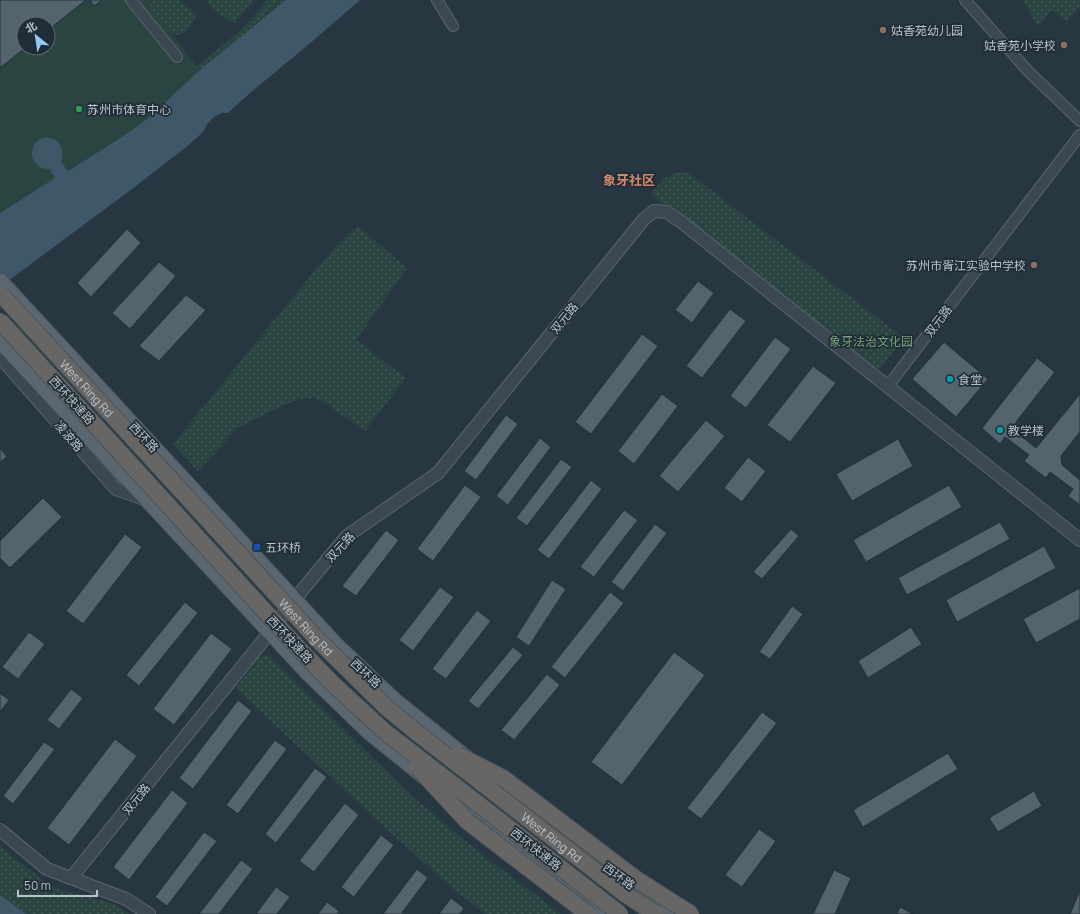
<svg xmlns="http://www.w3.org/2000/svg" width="1080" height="914" viewBox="0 0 1080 914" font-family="Manrope,'Noto Sans SC',sans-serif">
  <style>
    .grass { fill: url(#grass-dots) }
    .pitch { fill: #2a4442; fill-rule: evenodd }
    .water { fill: #3e5869 }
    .building { fill: #53646e; stroke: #222f38 }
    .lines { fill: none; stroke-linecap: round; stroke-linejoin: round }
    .minor-casing { stroke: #5a666e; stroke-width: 12 }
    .tertiary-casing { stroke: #5a666e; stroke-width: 14 }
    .primary-casing { stroke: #48545d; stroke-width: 17 }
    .minor { stroke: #3c4851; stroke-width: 10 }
    .tertiary { stroke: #3c4851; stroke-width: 12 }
    .primary { stroke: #5a6771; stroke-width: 15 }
    .trunk-bridge-casing { stroke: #46535b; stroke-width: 18; stroke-linecap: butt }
    .trunk-bridge { stroke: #686665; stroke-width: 16 }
    .education-dot { fill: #8d6e63; stroke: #202d36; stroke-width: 1.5 }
    .leisure-dot { fill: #2e9e5b; stroke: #202d36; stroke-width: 1.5 }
    .culture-dot { fill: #0f9aa8; stroke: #202d36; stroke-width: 1.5 }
    .transit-dot { fill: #1a4fb4; stroke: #202d36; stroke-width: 1.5 }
    .labels { text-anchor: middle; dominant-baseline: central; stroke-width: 3.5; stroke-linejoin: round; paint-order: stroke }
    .poi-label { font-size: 12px; fill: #b9c3cb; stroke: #202d36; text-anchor: start }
    .street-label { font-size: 12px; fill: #b9c3cb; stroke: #202d36 }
    .park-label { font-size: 12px; fill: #78a07a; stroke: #202d36 }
    .neighbourhood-label { font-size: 13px; font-weight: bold; fill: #d2886c; stroke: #202d36 }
  </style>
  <defs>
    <pattern id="grass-dots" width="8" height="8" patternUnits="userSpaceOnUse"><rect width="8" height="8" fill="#2a4442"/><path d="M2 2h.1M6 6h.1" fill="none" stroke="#475d5c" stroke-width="1.8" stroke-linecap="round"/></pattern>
  </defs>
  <rect width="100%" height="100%" fill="#273741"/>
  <!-- grass -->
  <g class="grass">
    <path d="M145,0H180L197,15C191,25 186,37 173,35Z"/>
    <path d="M206,0H254L235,23C225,17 211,11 206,0Z"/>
    <path d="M268,0H286L200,70L197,66L240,31Z"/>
    <path d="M1022,0H1080V5L1067,22L1052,10L1038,26Z"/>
    <path d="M681,172L690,174L904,338L881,367L877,370H871L651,194C659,184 667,174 681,172Z"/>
    <path d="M358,226L407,268L356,340L406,378L365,431L322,401L313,398L299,399L284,405L238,428L198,471L173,444L312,274L348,233Z"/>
    <path d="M268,655L414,798L480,853L561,914H485L445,882L343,789L236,688L260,656Z"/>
    <path d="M0,846L47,884L58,889L97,899L113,904L130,914H26L0,895Z"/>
  </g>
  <!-- pitch -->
  <path class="pitch" d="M0,0H145L200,70L148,118L128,133L0,213ZM24,24H48V48H24Z"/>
  <!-- water -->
  <g class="water">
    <path d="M286,0H360L315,39L250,93L228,113H222L214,117L207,124L203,132L185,148L132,189L0,287V213L55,178L50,169C43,169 37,167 34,161C32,158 31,153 33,149C38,129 70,137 61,162L68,171L128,133L148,118L200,70Z"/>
    <path d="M0,895L26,914H0Z"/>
  </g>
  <!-- building -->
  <g class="building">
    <path d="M0,0H86L48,30V24H24V48H25L0,68Z"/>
    <path d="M90,0H102L94,6Z"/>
    <path d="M127,229L141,243L91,297L77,283Z"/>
    <path d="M159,262L176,276L130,329L112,313Z"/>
    <path d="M698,281L714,293L692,323L675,310Z"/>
    <path d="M186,295L206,310L159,361L139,346Z"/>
    <path d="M730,309L746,321L702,378L686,366Z"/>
    <path d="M642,334L658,346L591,434L575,422Z"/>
    <path d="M775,337L791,349L746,408L730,396Z"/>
    <path d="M944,342L988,379L956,417L912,379Z"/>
    <path d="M1037,358L1055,372L1016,422L1017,433L1036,448L1080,394V432L1061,456L1062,465L1080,480V505L1068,496L1073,489L1050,472L1046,478L1024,461L1029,455L1005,437L1000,444L982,428Z"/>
    <path d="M813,366L836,383L790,442L767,425Z"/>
    <path d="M662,394L678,406L634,464L618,451Z"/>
    <path d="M506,415L518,424L476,480L464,471Z"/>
    <path d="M706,420L725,436L678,492L659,476Z"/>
    <path d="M540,438L551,447L508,505L496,496Z"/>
    <path d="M898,439L913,466L852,501L836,474Z"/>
    <path d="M0,448L7,457L0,462Z"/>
    <path d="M748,457L766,471L742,502L724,488Z"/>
    <path d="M561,459L572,467L527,526L516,518Z"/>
    <path d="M591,480L602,489L549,559L537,550Z"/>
    <path d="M465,485L481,497L433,561L417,549Z"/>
    <path d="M949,485L962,507L866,562L853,540Z"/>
    <path d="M43,498L62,517L10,568L0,558V541Z"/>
    <path d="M624,510L638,520L594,577L580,567Z"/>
    <path d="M1000,522L1010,539L907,595L898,578Z"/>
    <path d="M655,524L667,533L623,591L611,582Z"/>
    <path d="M791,529L799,536L762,579L753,572Z"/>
    <path d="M386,530L399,540L356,596L342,586Z"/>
    <path d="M125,534L142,547L83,624L66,611Z"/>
    <path d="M1044,546L1056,568L957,622L946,600Z"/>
    <path d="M552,580L566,589L529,646L516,637Z"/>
    <path d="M440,587L454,597L413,651L399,640Z"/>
    <path d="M1080,588V619L1036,643L1023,619Z"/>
    <path d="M610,592L624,603L565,678L551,667Z"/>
    <path d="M185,602L198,613L139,686L126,675Z"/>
    <path d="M792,606L803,614L770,659L759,652Z"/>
    <path d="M477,610L491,621L446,679L432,669Z"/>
    <path d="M911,627L922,644L868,678L858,661Z"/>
    <path d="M29,632L45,644L18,679L2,667Z"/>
    <path d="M211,633L232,649L174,725L153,709Z"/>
    <path d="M513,647L523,655L478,709L468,701Z"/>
    <path d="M674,652L705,675L622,785L591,762Z"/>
    <path d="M547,674L560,685L514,740L501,730Z"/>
    <path d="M71,689L83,698L59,729L47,720Z"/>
    <path d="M0,693L9,700L0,712Z"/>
    <path d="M238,700L252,711L193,789L179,778Z"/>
    <path d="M762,712L777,723L701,819L687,808Z"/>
    <path d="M115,739L137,756L69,845L47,828Z"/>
    <path d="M275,740L287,749L238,814L226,805Z"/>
    <path d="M44,742L55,749L13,804L3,796Z"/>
    <path d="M948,753L958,769L863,827L853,810Z"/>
    <path d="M315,768L327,777L276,843L265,834Z"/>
    <path d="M172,790L188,803L129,880L113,867Z"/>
    <path d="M1034,791L1042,806L998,832L989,818Z"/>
    <path d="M345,803L359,815L314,872L299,861Z"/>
    <path d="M759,829L776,841L742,887L725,875Z"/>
    <path d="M204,832L217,841L167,906L155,897Z"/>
    <path d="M381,835L394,845L354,897L341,887Z"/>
    <path d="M241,860L253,869L219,914H199Z"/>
    <path d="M417,869L428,878L401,914H383Z"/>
    <path d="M834,870L851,878L835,914H813Z"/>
    <path d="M276,887L290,897L277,914H256Z"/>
    <path d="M1079,893L1080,894V914H1070Z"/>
    <path d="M451,898L464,908L460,914H439Z"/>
    <path d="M327,902L339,911L337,914H318Z"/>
    <path d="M900,907L913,914H897Z"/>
  </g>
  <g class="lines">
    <defs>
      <g id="minor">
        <path d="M131,0L177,57"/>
        <path d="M437,0L453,26"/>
        <path d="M965,0L1028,71L1080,121"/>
        <path d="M888,386L1080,135"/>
      </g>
      <g id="tertiary">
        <path d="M0,357L116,489L147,500"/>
        <path d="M0,830L47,869L126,899L149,914"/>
        <path d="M71,878L270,632L294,600L347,536L438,473L644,219L654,211L667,212L684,224L1080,540"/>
      </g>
      <g id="primary">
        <path d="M0,281L337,646L394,700L470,761"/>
        <path d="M0,341L307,672L369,732L425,777"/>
        <path d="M487,775L513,796L603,864"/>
        <path d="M455,800L602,914"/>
        <path d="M628,883L676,914"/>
      </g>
    </defs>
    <!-- minor casing -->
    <use href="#minor" class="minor-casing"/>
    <!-- tertiary casing -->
    <use href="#tertiary" class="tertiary-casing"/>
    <!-- primary casing -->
    <use href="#primary" class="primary-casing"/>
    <!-- minor -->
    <use href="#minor" class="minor"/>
    <!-- tertiary -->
    <use href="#tertiary" class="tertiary"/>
    <!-- primary -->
    <use href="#primary" class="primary"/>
    <defs>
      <g id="trunk-bridge">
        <path id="s1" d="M0,293L317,639L387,708L420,735L625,894L656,914"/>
        <path d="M0,321L302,652L331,682L384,731L620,914"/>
        <path d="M458,755L503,778L636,879L691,914"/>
        <path d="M417,767L467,821L588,914"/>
      </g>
    </defs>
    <!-- trunk-bridge casing -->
    <use href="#trunk-bridge" class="trunk-bridge-casing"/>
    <!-- trunk-bridge -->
    <use href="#trunk-bridge" class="trunk-bridge"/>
  </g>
  <!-- markers -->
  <g class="education-dot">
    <circle cx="883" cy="30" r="4"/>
    <circle cx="1064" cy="45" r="4"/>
    <circle cx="1034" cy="265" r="4"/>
  </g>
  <circle class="leisure-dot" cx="79" cy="109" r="4"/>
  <g class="culture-dot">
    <circle cx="950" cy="379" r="4"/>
    <circle cx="1000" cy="430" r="4"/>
  </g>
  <rect class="transit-dot" x="253" y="543" width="8" height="8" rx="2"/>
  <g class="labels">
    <!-- poi labels -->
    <g class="poi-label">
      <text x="891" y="30">姑香苑幼儿园</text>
      <text x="1056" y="45" text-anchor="end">姑香苑小学校</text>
      <text x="87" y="109">苏州市体育中心</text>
      <text x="1026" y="265" text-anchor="end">苏州市胥江实验中学校</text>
      <text x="958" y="379">食堂</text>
      <text x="1008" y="430">教学楼</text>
      <text x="265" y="547">五环桥</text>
    </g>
    <!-- street labels -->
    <g class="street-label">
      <text transform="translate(564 318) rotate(-51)">双元路</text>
      <text transform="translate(938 321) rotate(-53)">双元路</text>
      <text stroke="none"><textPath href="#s1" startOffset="129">West Ring Rd</textPath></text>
      <text transform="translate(72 400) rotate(48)">西环快速路</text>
      <text transform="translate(69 436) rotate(49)">凌波路</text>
      <text transform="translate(144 437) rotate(47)">西环路</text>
      <text transform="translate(340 547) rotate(-47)">双元路</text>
      <text stroke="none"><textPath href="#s1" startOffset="453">West Ring Rd</textPath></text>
      <text transform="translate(290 639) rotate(47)">西环快速路</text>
      <text transform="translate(366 673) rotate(43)">西环路</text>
      <text transform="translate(136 799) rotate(-51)">双元路</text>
      <text stroke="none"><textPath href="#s1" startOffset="777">West Ring Rd</textPath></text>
      <text transform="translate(536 849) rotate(38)">西环快速路</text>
      <text transform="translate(619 876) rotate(36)">西环路</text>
    </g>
    <!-- park labels -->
    <g class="park-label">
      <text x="871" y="341">象牙法治文化园</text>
    </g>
    <!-- neighbourhood labels -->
    <g class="neighbourhood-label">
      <text x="629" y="180">象牙社区</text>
    </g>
  </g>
  <!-- north arrow -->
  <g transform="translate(36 36) rotate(330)"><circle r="19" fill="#202d36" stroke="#5d6972"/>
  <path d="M0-3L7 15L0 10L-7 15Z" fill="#94c9f5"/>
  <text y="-6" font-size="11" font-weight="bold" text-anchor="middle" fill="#b9c3cb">北</text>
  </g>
  <!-- scale -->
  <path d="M18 890v6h79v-6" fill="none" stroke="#b9c3cb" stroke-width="2"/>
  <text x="24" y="890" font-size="12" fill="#b9c3cb" stroke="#202d36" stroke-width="3" paint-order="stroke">50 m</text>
</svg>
